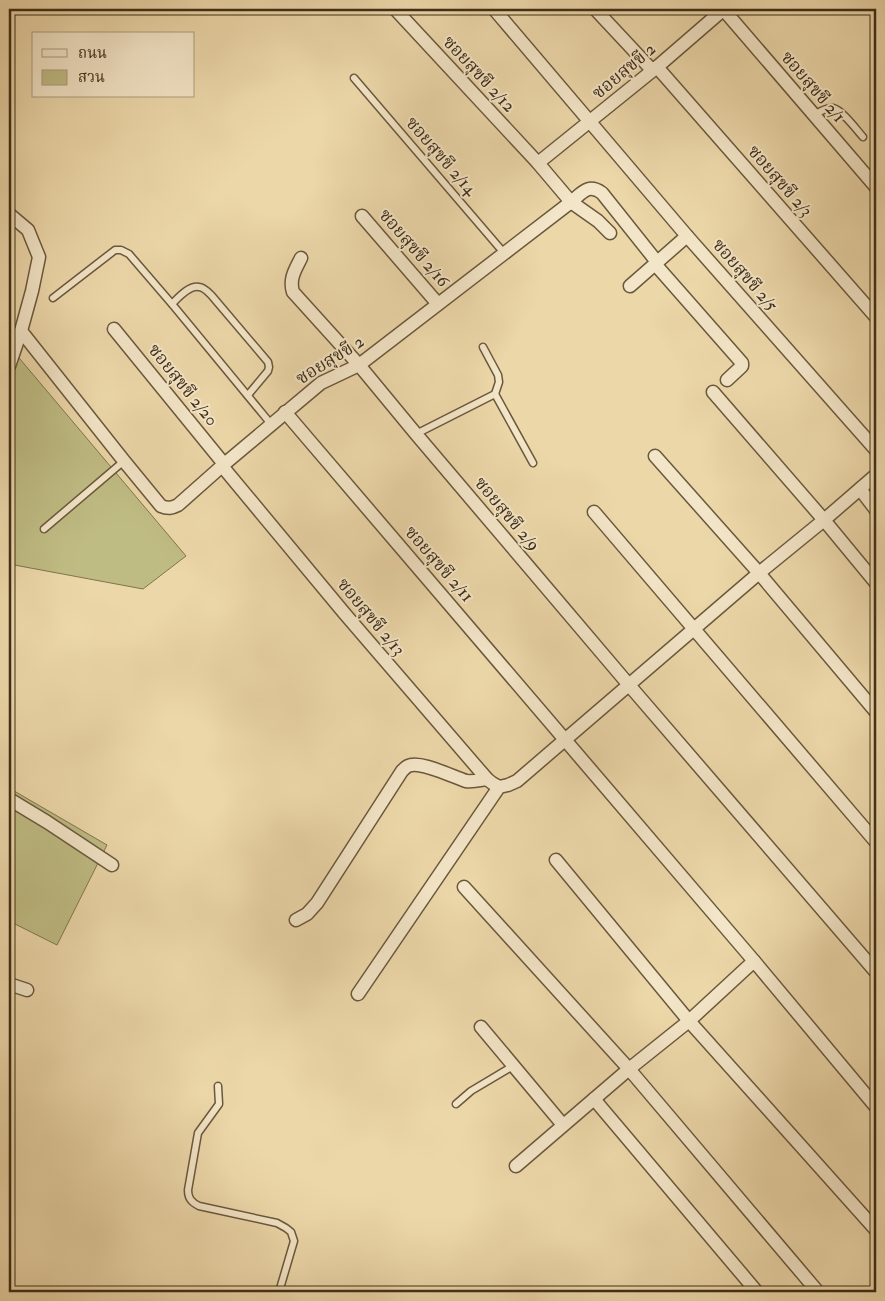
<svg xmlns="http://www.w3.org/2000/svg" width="885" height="1301" viewBox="0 0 885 1301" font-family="'IM FELL Double Pica','Noto Serif Thai',serif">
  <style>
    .green { fill: #bfbc83; stroke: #7f754e }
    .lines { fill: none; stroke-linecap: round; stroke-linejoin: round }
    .lane-casing { stroke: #6a583d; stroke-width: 9 }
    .street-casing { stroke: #6a583d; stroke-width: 15 }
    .lane { stroke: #f3e5c7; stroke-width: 6 }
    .street { stroke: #f3e5c7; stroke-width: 12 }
    .labels { text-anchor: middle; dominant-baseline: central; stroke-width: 4; stroke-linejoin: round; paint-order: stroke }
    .street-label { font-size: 18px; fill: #3f2e19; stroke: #f3e5c7 }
  </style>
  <rect width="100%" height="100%" fill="#ecd7a9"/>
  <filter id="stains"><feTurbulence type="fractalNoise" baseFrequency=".004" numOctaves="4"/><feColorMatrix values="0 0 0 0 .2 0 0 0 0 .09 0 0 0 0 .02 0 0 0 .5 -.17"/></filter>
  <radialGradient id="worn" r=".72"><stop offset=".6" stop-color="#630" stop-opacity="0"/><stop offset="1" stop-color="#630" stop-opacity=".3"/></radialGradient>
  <!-- green -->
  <g class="green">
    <path d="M9,346L186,556L143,589L9,564Z"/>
    <path d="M9,788L107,845L57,945L9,921Z"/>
  </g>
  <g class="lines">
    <defs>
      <g id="lane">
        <path d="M354,78L504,253"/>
        <path d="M814,115C819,112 826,107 833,108C842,110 856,129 863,137"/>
        <path d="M53,298L115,250H121L129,254L172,304L271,424"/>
        <path d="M172,304C178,298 189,285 199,287C204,287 209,293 212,296L268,362L269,367L268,371L248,395"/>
        <path d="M483,347L498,375L499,382L495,394"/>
        <path d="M416,434L495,394L533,463"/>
        <path d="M44,529L124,461"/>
        <path d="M218,1086L219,1104L198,1133L188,1190C188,1198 191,1202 199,1206L277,1223L286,1228L291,1232L294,1241L279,1292"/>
        <path d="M456,1104L471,1091L513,1066"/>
      </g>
      <g id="street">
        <path d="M395,9L538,163"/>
        <path d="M494,9L687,236L876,450"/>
        <path d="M595,9L652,70"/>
        <path d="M723,9L876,187"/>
        <path d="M657,67L876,317"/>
        <path d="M9,214L28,230L39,257L32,291L21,331L124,461L161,506C168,509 172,508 178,505L222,466L321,383L359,365L571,202L538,163L657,67L724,9"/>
        <path d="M362,216L438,304"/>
        <path d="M610,233L598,221L571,202C582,193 588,183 602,193L657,262"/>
        <path d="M301,258C295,270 289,279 293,292L359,365L416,434L629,685L876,972"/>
        <path d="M655,264L742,363V366L727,380"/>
        <path d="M630,286L687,236"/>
        <path d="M114,329L224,464"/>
        <path d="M9,366L21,331"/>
        <path d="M713,392L824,520L876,583"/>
        <path d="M285,412L754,961L876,1107"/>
        <path d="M655,456L759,573L876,712"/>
        <path d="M222,466L345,614L487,779L492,783L499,787"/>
        <path d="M860,489L876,510"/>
        <path d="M594,512L876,842"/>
        <path d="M9,799L47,822L112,865"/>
        <path d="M556,860L689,1021L876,1230"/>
        <path d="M464,887L629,1069L818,1292"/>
        <path d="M296,920L307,914L317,903L402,771C404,769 406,767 408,766C420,760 453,777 466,781C473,782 480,780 487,779"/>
        <path d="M9,984L27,990"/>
        <path d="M358,994L499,787L508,785L517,781L759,573L824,520L876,475"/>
        <path d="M481,1027L563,1125"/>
        <path d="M594,1099L757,1292"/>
        <path d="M516,1166L629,1069L689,1021L754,961"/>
      </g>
    </defs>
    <!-- lane casing -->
    <use href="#lane" class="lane-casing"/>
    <!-- street casing -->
    <use href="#street" class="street-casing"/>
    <!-- lane -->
    <use href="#lane" class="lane"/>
    <!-- street -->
    <use href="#street" class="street"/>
  </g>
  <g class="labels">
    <!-- street labels -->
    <g class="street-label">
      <text transform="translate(624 71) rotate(-40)">ซอยสุขขี 2</text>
      <text transform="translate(479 74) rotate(47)">ซอยสุขขี 2/12</text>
      <text transform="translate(813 87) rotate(49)">ซอยสุขขี 2/1</text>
      <text transform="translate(441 156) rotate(49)">ซอยสุขขี 2/14</text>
      <text transform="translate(780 181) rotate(49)">ซอยสุขขี 2/3</text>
      <text transform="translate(414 248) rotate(49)">ซอยสุขขี 2/16</text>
      <text transform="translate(745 275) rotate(49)">ซอยสุขขี 2/5</text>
      <text transform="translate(330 360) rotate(-32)">ซอยสุขขี 2</text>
      <text transform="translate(183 385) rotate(51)">ซอยสุขขี 2/20</text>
      <text transform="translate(507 514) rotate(50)">ซอยสุขขี 2/9</text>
      <text transform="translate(439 564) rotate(49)">ซอยสุขขี 2/11</text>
      <text transform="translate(371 617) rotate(50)">ซอยสุขขี 2/13</text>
    </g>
  </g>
  <!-- margin -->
  <rect width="885" height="1301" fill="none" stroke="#ecd7a9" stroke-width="30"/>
  <rect x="10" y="10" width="865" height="1281" fill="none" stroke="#3f2e19" stroke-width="2.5"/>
  <rect x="15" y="15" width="855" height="1271" fill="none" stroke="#3f2e19"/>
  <!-- legend -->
  <rect x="32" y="32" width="162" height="65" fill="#f3e5c7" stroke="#ab9c81"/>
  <rect x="42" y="49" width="25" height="8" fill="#f3e5c7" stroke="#ab9c81"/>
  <text x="78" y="58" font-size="15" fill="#3f2e19">ถนน</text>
  <rect x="42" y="70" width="25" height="15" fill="#bfbc83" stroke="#ab9c81"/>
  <text x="78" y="82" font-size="15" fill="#3f2e19">สวน</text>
  <rect width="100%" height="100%" filter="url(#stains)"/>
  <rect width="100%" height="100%" fill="url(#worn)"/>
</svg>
